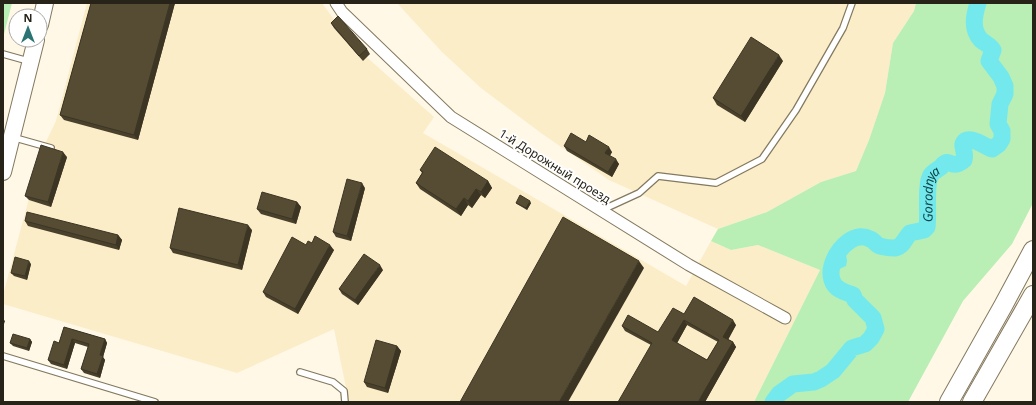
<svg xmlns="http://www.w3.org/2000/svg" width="1036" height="405" viewBox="0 0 1036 405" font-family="'Noto Sans',sans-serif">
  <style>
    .built { fill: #fbedc8 }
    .green { fill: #b9eeb5 }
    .water { fill: #73e9ee }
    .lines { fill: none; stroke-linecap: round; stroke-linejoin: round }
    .river { stroke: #73e9ee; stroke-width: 17 }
    .service-casing { stroke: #83795f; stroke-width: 8 }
    .minor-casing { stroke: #83795f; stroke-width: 13 }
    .secondary-casing { stroke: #83795f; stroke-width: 18 }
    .primary-casing { stroke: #83795f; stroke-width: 20 }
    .service { stroke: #fff; stroke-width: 5.5 }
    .minor { stroke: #fff; stroke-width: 11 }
    .secondary { stroke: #fff; stroke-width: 16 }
    .primary { stroke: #fff; stroke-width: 18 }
    .wall { fill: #49412c; fill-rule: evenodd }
    .shaded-wall { fill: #3c3524 }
    .building { fill: #554c33; stroke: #3c3524; fill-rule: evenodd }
    .labels { text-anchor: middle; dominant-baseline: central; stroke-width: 4; stroke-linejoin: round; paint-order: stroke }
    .street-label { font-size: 12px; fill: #272318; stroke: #fff }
    .water-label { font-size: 13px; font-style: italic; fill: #0e4548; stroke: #fff }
  </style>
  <rect width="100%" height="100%" fill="#fff8e7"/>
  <!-- built -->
  <g class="built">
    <path d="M87,3H322L352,44L434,117L423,133L686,286L711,241L731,250L758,245L820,270L754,402H349L334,329L237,373L3,304V295L42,150L56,121Z"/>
    <path d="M397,3H916L914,11L893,43L885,93L869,140L856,171L821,182L767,212L718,229L609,180L541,133L481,88L442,52Z"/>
  </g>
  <!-- green -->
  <g class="green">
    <path d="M3,3H12L3,38Z"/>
    <path d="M916,3H1033V203L1012,244L963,301L908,402H754L820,270L758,245L731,250L711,241L718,229L767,212L821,182L856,171L869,140L885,93L893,43L914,11Z"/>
  </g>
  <!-- water -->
  <path class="water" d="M837,246L845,248L847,261L846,266L835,271C822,260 825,256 837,246Z"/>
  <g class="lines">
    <!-- river -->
    <path class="river" id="s1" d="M773,402L779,394L793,384L814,382L821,379L833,371L852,348L865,344L871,338L876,329L873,318L855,300L853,295C845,292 835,290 832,280C829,271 833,261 837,254C844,243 857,232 870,239C874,240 876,245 880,246C883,247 892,248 895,248C903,247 905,238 910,233L924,230L927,227C929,215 925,184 931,175C933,172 937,170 941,167C942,166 943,164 945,163C951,160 952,170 964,160C966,153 962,148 963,144C967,133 986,147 992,149L999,144L1002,139V131L998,124L1000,104L1005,94V86L1001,77L989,61L993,50C990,45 986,44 981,40C971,29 974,16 978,3"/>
    <defs>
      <g id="service">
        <path d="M3,54L28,61"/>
        <path d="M12,137L51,148"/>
        <path d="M602,210L639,193L658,176L716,183L762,159L796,110L843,28L852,3"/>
        <path d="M3,356L155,402"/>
        <path d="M300,372L333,382L344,391L345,402"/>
      </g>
      <path id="minor" d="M336,3L342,12L451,117L689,265L785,318"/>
      <g id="secondary">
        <path d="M40,25L45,3"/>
        <path d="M3,172L36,40"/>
      </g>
      <g id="primary">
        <path d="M949,402L1003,306L1033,250"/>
        <path d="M972,402L1033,295"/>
      </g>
    </defs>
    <!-- service casing -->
    <use href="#service" class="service-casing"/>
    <!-- minor casing -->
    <use href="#minor" class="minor-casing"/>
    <!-- secondary casing -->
    <use href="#secondary" class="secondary-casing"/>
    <!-- primary casing -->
    <use href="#primary" class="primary-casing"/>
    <!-- service -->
    <use href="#service" class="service"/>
    <!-- minor -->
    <use href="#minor" class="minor"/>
    <!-- secondary -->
    <use href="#secondary" class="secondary"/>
    <!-- primary -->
    <use href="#primary" class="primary"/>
  </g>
  <!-- wall -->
  <g class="wall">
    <path d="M91,3H175L138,140L64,120L60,115Z"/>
    <path d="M331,23L367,49L370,54L363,61L334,28Z"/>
    <path d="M783,61L745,122L717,105L713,98Z"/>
    <path d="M586,142L612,152L610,156L619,164L612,177L567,151L564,146Z"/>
    <path d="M67,157L51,207L29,200L25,196Z"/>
    <path d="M420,170L488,181L492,188L485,198L481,195L472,208L468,205L461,216L420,189L416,183L422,173Z"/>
    <path d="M365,188L351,241L336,237L333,232Z"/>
    <path d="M297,202L301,207L296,224L261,214L257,209Z"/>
    <path d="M516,203H531L527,210L517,204Z"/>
    <path d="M25,221L118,235L122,240L119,250L28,226Z"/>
    <path d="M252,230L242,270L173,253L170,248Z"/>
    <path d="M312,243L334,250L298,314L266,297L263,292L306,245Z"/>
    <path d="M31,264L27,280L14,276L11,273Z"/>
    <path d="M383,270L358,305L342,294L339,289Z"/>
    <path d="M684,314L736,325L728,339L733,342L736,347L705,402L651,345L625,331L622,326L658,332ZM687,325L718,342L707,360L677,343Z"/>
    <path d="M64,327L105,339L107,343L103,357L105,360L100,378L84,373L81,369L88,347L75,343L67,369L51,364L48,360L59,343Z"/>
    <path d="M30,339L32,342L29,351L13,346L10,343Z"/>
    <path d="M397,346L401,351L388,393L367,387L364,382Z"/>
  </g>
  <!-- shaded-wall -->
  <g class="shaded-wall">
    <path d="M170,3H175L138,140L134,135Z"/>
    <path d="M779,55L783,61L745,122L741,116Z"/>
    <path d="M609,147L612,152L608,158L605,153Z"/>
    <path d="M63,152L67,157L51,207L48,202Z"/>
    <path d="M616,159L619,164L612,177L608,172Z"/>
    <path d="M488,181L492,188L485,198L481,192Z"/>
    <path d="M362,183L365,188L351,241L347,236Z"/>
    <path d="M476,189L481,195L472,208L468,201Z"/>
    <path d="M464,198L468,205L461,216L456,209Z"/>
    <path d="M530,201L531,203L527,210L526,208Z"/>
    <path d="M297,202L301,207L296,224L292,219Z"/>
    <path d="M248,225L252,230L242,270L238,265Z"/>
    <path d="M118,235L122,240L119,250L116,245Z"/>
    <path d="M330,245L334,250L298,314L295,309Z"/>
    <path d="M29,261L31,264L27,280L25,276Z"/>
    <path d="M639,261L644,268L568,402H559Z"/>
    <path d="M380,265L383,270L358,305L355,300Z"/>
    <path d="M3,303L4,306L3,311Z"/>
    <path d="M3,319L5,321L3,327Z"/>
    <path d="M684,320L687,325L676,345L672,340Z"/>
    <path d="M733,320L736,325L727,342L723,337Z"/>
    <path d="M30,339L32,342L29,351L27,348Z"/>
    <path d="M72,339L75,343L67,369L64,365Z"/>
    <path d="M105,339L107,343L103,357L105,360L100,378L97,374L100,355Z"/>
    <path d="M733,342L736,347L705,402H698Z"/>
    <path d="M397,346L401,351L388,393L385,388Z"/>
  </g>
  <!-- building -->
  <g class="building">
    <path d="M91,3H170L134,135L60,115Z"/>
    <path d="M338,16L367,49L359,56L331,23Z"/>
    <path d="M751,37L779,55L741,116L713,98Z"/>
    <path d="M571,133L586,142L589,135L609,147L605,153L616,159L608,172L564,146Z"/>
    <path d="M41,145L63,152L48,202L25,196Z"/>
    <path d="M435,147L488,181L481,192L476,189L468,201L464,198L456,209L416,183L423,172L420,170Z"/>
    <path d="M347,179L362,183L347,236L333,232Z"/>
    <path d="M262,192L297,202L292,219L257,209Z"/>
    <path d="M520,195L530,201L526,208L516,203Z"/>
    <path d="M179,208L248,225L238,265L170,248Z"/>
    <path d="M27,212L118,235L116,245L25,221Z"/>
    <path d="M563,217L639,261L559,402H460Z"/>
    <path d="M315,236L330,245L295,309L263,292L292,237L306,245L308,241L312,243Z"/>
    <path d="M364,254L380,265L355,300L339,289Z"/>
    <path d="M15,257L29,261L25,276L11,273Z"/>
    <path d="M694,297L733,320L723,337L733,342L698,402H618L652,343L622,326L628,315L658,332L673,308L684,314ZM684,320L719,340L707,360L672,340Z"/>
    <path d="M64,327L105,339L100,355L103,356L97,374L81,369L89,344L72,339L64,365L48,360L54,341L59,343Z"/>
    <path d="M13,334L30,339L27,348L10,343Z"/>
    <path d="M376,340L397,346L385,388L364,382Z"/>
  </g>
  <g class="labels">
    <!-- street labels -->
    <g class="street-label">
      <text transform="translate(555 166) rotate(32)">1-й Дорожный проезд</text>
    </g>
    <!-- water labels -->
    <g class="water-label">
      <text stroke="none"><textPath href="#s1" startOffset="370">Gorodnya</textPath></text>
    </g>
  </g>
  <!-- border -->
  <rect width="1036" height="405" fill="none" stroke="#272318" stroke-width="8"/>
  <!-- north arrow -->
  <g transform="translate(28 28)"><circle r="19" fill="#ffffff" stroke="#a9a7a3"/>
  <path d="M0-3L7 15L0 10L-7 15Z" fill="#2a7474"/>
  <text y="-6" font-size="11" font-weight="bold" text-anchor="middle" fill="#272318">N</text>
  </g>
</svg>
